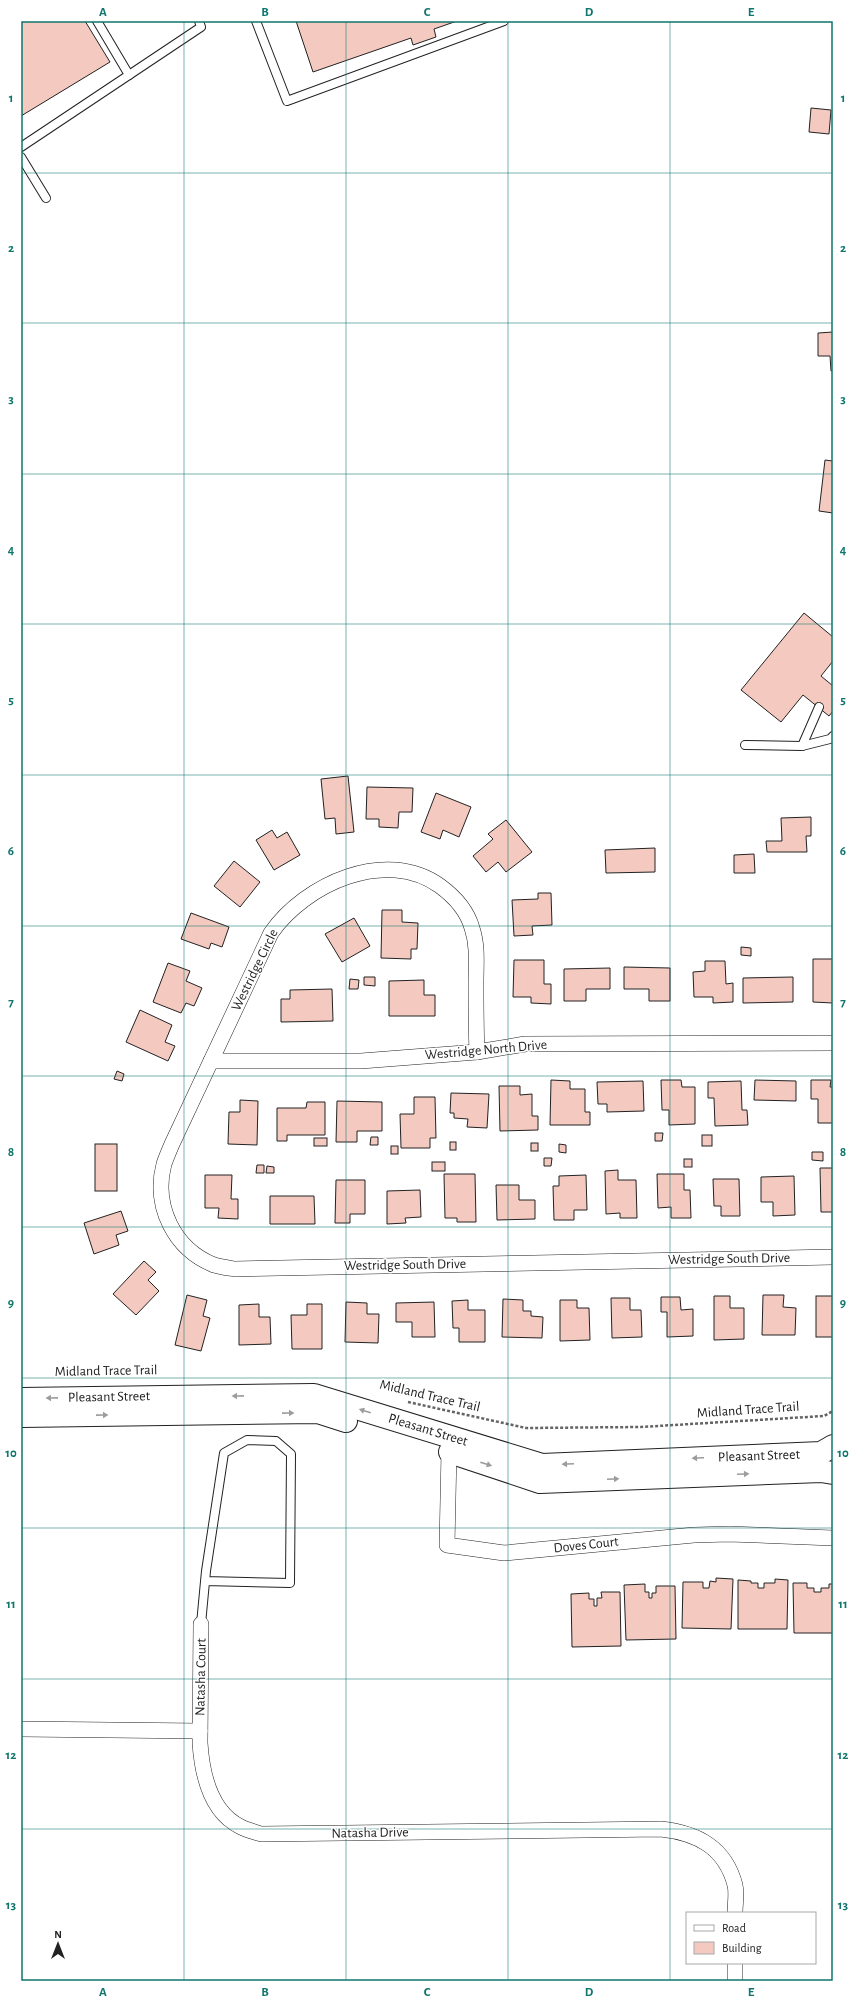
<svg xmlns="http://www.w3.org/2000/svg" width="854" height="2002" viewBox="0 0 854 2002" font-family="'Alegreya Sans',sans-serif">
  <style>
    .building { fill: #f3c9c0; stroke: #222 }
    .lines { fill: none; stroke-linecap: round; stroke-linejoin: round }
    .lane-casing { stroke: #222; stroke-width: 10 }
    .street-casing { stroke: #222; stroke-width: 16 }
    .secondary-casing { stroke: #222; stroke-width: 24 }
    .path { stroke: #646464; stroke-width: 2.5; stroke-dasharray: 3 2; stroke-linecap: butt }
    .lane { stroke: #fff; stroke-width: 8 }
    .street { stroke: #fff; stroke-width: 15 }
    .secondary { stroke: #fff; stroke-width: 22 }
    .oneway { fill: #9c9c9c }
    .grid { fill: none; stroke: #0f766e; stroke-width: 1; stroke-opacity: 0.55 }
    .labels { text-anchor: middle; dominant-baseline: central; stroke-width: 3; stroke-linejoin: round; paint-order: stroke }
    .street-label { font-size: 14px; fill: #222; stroke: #fff }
    .neatline { fill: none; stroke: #0f766e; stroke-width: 1.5 }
    .grid-label { font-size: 13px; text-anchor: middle; font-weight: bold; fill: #0f766e }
  </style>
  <rect width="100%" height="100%" fill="#fff"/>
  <!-- building -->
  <g class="building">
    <path d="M21,21H85L110,62L21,116Z"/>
    <path d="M296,21H457L434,29L436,37L413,45L411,38L313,72Z"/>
    <path d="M811,108L831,110L829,134L809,132Z"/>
    <path d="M833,332V371H831L830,356H818V333Z"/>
    <path d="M825,460L833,461V513L819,511Z"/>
    <path d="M804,613L833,637V661L821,676L833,686V711L829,716L803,695L781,722L741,690Z"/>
    <path d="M348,776L354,832L336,834L335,818L325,819L321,779Z"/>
    <path d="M367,787L413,788L412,812H399L398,828L379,827V819H366Z"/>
    <path d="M436,793L471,807L459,837L443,830L440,839L421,832Z"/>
    <path d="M811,817V836H806L807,852H767L766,841H782L781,818Z"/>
    <path d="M506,820L532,852L506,872L498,862L486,872L473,856L493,839L488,834Z"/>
    <path d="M272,830L277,838L287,832L300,855L274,870L256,840Z"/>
    <path d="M655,848V872L606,873L605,850Z"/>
    <path d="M754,854L755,873H734V855Z"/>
    <path d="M234,861L260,882L240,907L214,886Z"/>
    <path d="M538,893H551L552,925L532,926L533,935L514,936L512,900L538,899Z"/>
    <path d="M382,910H402V922L418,923L417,949H411V959L381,958Z"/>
    <path d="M191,913L229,927L222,947L211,943L209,949L181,939Z"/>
    <path d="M354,918L370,946L342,962L325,934Z"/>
    <path d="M741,947L751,948V956L741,955Z"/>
    <path d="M813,959H833V1003L813,1002Z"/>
    <path d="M514,960H544V984H551V1004L531,1003V997H513Z"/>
    <path d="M705,961H725L726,984L733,983V1002L713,1003V997H694L693,972L705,971Z"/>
    <path d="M168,963L190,971L186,981L202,988L194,1006L186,1003L181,1013L153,1002Z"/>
    <path d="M624,967L670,968V1001H649V989H624Z"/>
    <path d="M610,968V989H586V1001H564V969Z"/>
    <path d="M364,977H375V986L364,985Z"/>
    <path d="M793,977V1002L743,1003V978Z"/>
    <path d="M350,979L359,980L358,989H349Z"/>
    <path d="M424,980V995H435V1016H389V981Z"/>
    <path d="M332,989L333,1021L281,1022V999H290V990Z"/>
    <path d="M140,1010L172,1025L165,1042L175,1046L168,1061L126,1042Z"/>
    <path d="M117,1071L124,1074L122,1081L114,1079Z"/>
    <path d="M551,1080L570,1081V1089H585V1112H590V1125H550Z"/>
    <path d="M661,1080H681L682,1087H695V1124L669,1125V1110H662Z"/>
    <path d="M755,1080L796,1081V1101L754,1100Z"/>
    <path d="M811,1080H831L830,1087H833V1123H818V1099H811Z"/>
    <path d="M643,1081L644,1111L607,1112V1104H598L597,1082Z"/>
    <path d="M741,1081L742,1110H747L748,1125L715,1126L714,1098H708V1082Z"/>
    <path d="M499,1086H520V1095L532,1094V1116H538V1130L500,1131Z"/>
    <path d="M451,1093L489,1094L487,1128L467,1127L468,1119L454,1118V1113H450Z"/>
    <path d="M414,1097H435L436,1138H430V1148H401L400,1114H414Z"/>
    <path d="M240,1100L258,1101L257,1145L228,1144L229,1112H240Z"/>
    <path d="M337,1101L382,1102V1131H357V1142H336Z"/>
    <path d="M307,1102H325V1135H287V1141H277V1108H306Z"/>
    <path d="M655,1133H663L662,1141H655Z"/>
    <rect x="702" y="1135" width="10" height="11"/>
    <path d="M371,1137H378V1145H370Z"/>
    <rect x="314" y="1138" width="13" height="8"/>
    <rect x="450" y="1142" width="6" height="8"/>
    <rect x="531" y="1143" width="7" height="8"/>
    <rect x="95" y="1144" width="22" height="47"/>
    <path d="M559,1144L566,1145V1153L559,1152Z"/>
    <rect x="391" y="1146" width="7" height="8"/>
    <path d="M812,1152H823V1161L812,1160Z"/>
    <path d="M544,1158H552L551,1166H544Z"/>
    <rect x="684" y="1159" width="8" height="8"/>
    <rect x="432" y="1162" width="13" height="9"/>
    <path d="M257,1165H264V1173H256Z"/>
    <path d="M267,1166L274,1167V1173H266Z"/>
    <path d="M820,1168H833V1212H821Z"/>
    <path d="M618,1170V1180H636L637,1218H620V1213L606,1214L605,1171Z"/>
    <path d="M444,1174H475L476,1222H457V1218H445Z"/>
    <path d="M657,1174H684V1190H690L691,1218H671V1207L658,1208Z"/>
    <path d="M205,1175H232L231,1199H238V1219L218,1218L219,1208H205Z"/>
    <path d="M586,1175L587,1210H574V1220H554L553,1186H559V1176Z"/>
    <path d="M794,1176L795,1215L773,1216V1202H761V1177Z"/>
    <path d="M713,1179H739L740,1216H721V1206H714Z"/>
    <path d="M336,1180H365V1214H350V1223H335Z"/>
    <path d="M496,1185H519V1200H535V1219L497,1220Z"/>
    <path d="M420,1190L421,1217L405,1218L406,1223L387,1224V1191Z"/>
    <path d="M270,1196H314L315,1224H270Z"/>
    <path d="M121,1211L128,1231L116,1235L119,1245L94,1254L84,1223Z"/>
    <path d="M144,1261L156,1272L148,1280L159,1291L136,1315L113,1294Z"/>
    <path d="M187,1295L207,1300L203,1316L210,1318L201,1351L175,1345Z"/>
    <path d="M763,1295H784L783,1307L796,1308L795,1335H762Z"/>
    <path d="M714,1296H730V1308H744V1339L714,1340Z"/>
    <rect x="816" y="1296" width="17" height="41"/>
    <path d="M661,1297H680L681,1310L693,1309V1336L667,1337V1312H661Z"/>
    <path d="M611,1298H630V1310H641L642,1337L612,1338Z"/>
    <path d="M503,1299L523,1300V1311H531V1316L543,1317L542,1338L502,1337Z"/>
    <path d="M468,1300V1310H485V1342H459V1328H453L452,1301Z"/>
    <path d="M560,1300H577V1308H589L590,1340L560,1341Z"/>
    <path d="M346,1302L367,1303V1314H379L378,1343L345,1342Z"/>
    <path d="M434,1302L435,1337H412V1322H396V1303Z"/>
    <path d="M259,1304V1317H270L271,1344L239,1345V1305Z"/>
    <path d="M307,1304H322V1349H292L291,1315H307Z"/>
    <path d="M716,1578L733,1579L731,1629L682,1628L683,1582H703V1588H709L710,1581L716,1582Z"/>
    <path d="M775,1579L788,1580L787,1629H738V1580L751,1581V1583H758V1588H764V1583H775Z"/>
    <path d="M793,1583H807V1588H814V1592H821V1588H829V1584H833V1633H794Z"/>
    <path d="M645,1584V1592H649V1598H652V1593H656V1586H675L676,1639L626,1640L624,1585Z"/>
    <path d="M601,1592H620L621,1646L572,1647L571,1594L589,1593V1599H594V1606H597V1598H602Z"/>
  </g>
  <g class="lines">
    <defs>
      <g id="lane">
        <path d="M256,21L287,101L504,21"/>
        <path d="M129,75L201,27L199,21"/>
        <path d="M21,147L129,75L97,21"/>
        <path d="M21,157L46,198"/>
        <path d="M745,745L802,746L830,739L833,736"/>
        <path d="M802,746L819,707"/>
        <path d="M201,1624L206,1571L224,1453L247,1440L276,1441L291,1454L290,1583L205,1581"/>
      </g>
      <g id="street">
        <path d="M477,1052C476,1029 476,1006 476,982C476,964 478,946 472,928C467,910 455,897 440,886C386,847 305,884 271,933L172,1144C169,1151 166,1158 164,1164C153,1206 174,1249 214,1265C221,1267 229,1268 235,1269L833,1257"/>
        <path d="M211,1061H361L477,1052L525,1044L833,1043"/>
        <path d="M453,1445L449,1452L447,1545L504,1553L694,1535L729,1534L833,1538"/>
        <path d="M201,1624L200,1743C202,1773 210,1812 241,1827C247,1830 255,1832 261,1834L661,1829C697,1833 725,1847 735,1885C737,1893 735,1904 735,1913"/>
        <path d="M21,1729L200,1731"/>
        <path d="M735,1963V1981"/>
      </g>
      <g id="secondary">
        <path d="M21,1399L314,1395L542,1465L821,1453L833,1446"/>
        <path d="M21,1416L318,1412L346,1421"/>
        <path d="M450,1452L540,1482L821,1471L833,1473"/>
      </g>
    </defs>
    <!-- lane casing -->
    <use href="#lane" class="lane-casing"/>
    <!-- street casing -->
    <use href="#street" class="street-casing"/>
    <!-- secondary casing -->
    <use href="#secondary" class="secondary-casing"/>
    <!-- path -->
    <path class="path" d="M408,1402L526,1428L641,1427L824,1416L833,1411"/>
    <!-- lane -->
    <use href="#lane" class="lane"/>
    <!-- street -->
    <use href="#street" class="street"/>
    <!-- secondary -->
    <use href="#secondary" class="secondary"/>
  </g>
  <!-- one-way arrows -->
  <defs><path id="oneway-solid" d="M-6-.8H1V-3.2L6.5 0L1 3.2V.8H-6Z"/></defs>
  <g class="oneway">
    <use href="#oneway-solid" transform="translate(238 1396) rotate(179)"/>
    <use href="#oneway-solid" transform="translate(52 1398) rotate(179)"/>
    <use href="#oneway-solid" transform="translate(365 1411) rotate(-163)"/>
    <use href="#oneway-solid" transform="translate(288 1413) rotate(-1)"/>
    <use href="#oneway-solid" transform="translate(102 1415) rotate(-1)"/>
    <use href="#oneway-solid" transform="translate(698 1458) rotate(178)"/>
    <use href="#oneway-solid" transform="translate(486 1464) rotate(18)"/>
    <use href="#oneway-solid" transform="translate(568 1464) rotate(178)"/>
    <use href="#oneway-solid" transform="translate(743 1474) rotate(-2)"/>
    <use href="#oneway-solid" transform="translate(613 1479) rotate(-2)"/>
  </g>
  <!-- grid -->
  <path class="grid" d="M184,21V1981M346,21V1981M508,21V1981M670,21V1981M21,173H833M21,323H833M21,474H833M21,624H833M21,775H833M21,926H833M21,1076H833M21,1227H833M21,1378H833M21,1528H833M21,1679H833M21,1829H833"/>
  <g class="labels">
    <!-- street labels -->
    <g class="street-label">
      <text transform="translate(255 970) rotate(-64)">Westridge Circle</text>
      <text transform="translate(486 1050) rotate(-5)">Westridge North Drive</text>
      <text transform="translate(729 1259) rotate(-1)">Westridge South Drive</text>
      <text transform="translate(405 1265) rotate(-1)">Westridge South Drive</text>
      <text transform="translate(106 1371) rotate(-1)">Midland Trace Trail</text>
      <text transform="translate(430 1396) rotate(13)">Midland Trace Trail</text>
      <text transform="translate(109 1397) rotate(-1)">Pleasant Street</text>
      <text transform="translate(748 1410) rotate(-4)">Midland Trace Trail</text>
      <text transform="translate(428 1430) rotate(17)">Pleasant Street</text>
      <text transform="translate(759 1456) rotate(-2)">Pleasant Street</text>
      <text transform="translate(586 1545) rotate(-6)">Doves Court</text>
      <text transform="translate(201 1677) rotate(-89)">Natasha Court</text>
      <text transform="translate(370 1833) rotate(-1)">Natasha Drive</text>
    </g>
  </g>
  <!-- border -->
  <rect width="854" height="2002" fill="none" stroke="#ffffff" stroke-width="44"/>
  <!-- legend -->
  <rect x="686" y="1912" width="130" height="52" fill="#ffffff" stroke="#a7a7a7"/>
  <rect x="694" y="1925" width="20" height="6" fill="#ffffff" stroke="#a7a7a7"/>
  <text x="722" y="1932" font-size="12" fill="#222222">Road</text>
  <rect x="694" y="1942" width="20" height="12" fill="#f3c9c0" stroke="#a7a7a7"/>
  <text x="722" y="1952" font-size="12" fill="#222222">Building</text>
  <!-- north arrow -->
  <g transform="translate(58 1944)" stroke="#ffffff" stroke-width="3" paint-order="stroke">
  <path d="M0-3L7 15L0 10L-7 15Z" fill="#222222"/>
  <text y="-6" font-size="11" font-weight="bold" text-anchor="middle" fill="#222222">N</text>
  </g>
  <rect x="22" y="22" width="810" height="1958" class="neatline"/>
  <g class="grid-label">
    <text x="103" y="16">A</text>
    <text x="265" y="16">B</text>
    <text x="427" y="16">C</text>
    <text x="589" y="16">D</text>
    <text x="751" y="16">E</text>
    <text x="11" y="102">1</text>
    <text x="843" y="102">1</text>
    <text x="11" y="252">2</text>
    <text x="843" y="252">2</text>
    <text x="11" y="403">3</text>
    <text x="843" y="403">3</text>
    <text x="11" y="554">4</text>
    <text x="843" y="554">4</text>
    <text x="11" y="704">5</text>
    <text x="843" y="704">5</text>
    <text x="11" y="855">6</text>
    <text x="843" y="855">6</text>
    <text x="11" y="1006">7</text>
    <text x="843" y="1006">7</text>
    <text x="11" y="1156">8</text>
    <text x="843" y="1156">8</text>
    <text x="11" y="1307">9</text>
    <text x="843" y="1307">9</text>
    <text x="11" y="1457">10</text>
    <text x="843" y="1457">10</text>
    <text x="11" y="1608">11</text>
    <text x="843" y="1608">11</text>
    <text x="11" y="1759">12</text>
    <text x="843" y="1759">12</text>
    <text x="11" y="1909">13</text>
    <text x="843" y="1909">13</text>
    <text x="103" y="1996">A</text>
    <text x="265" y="1996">B</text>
    <text x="427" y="1996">C</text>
    <text x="589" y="1996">D</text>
    <text x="751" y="1996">E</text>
  </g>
</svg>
